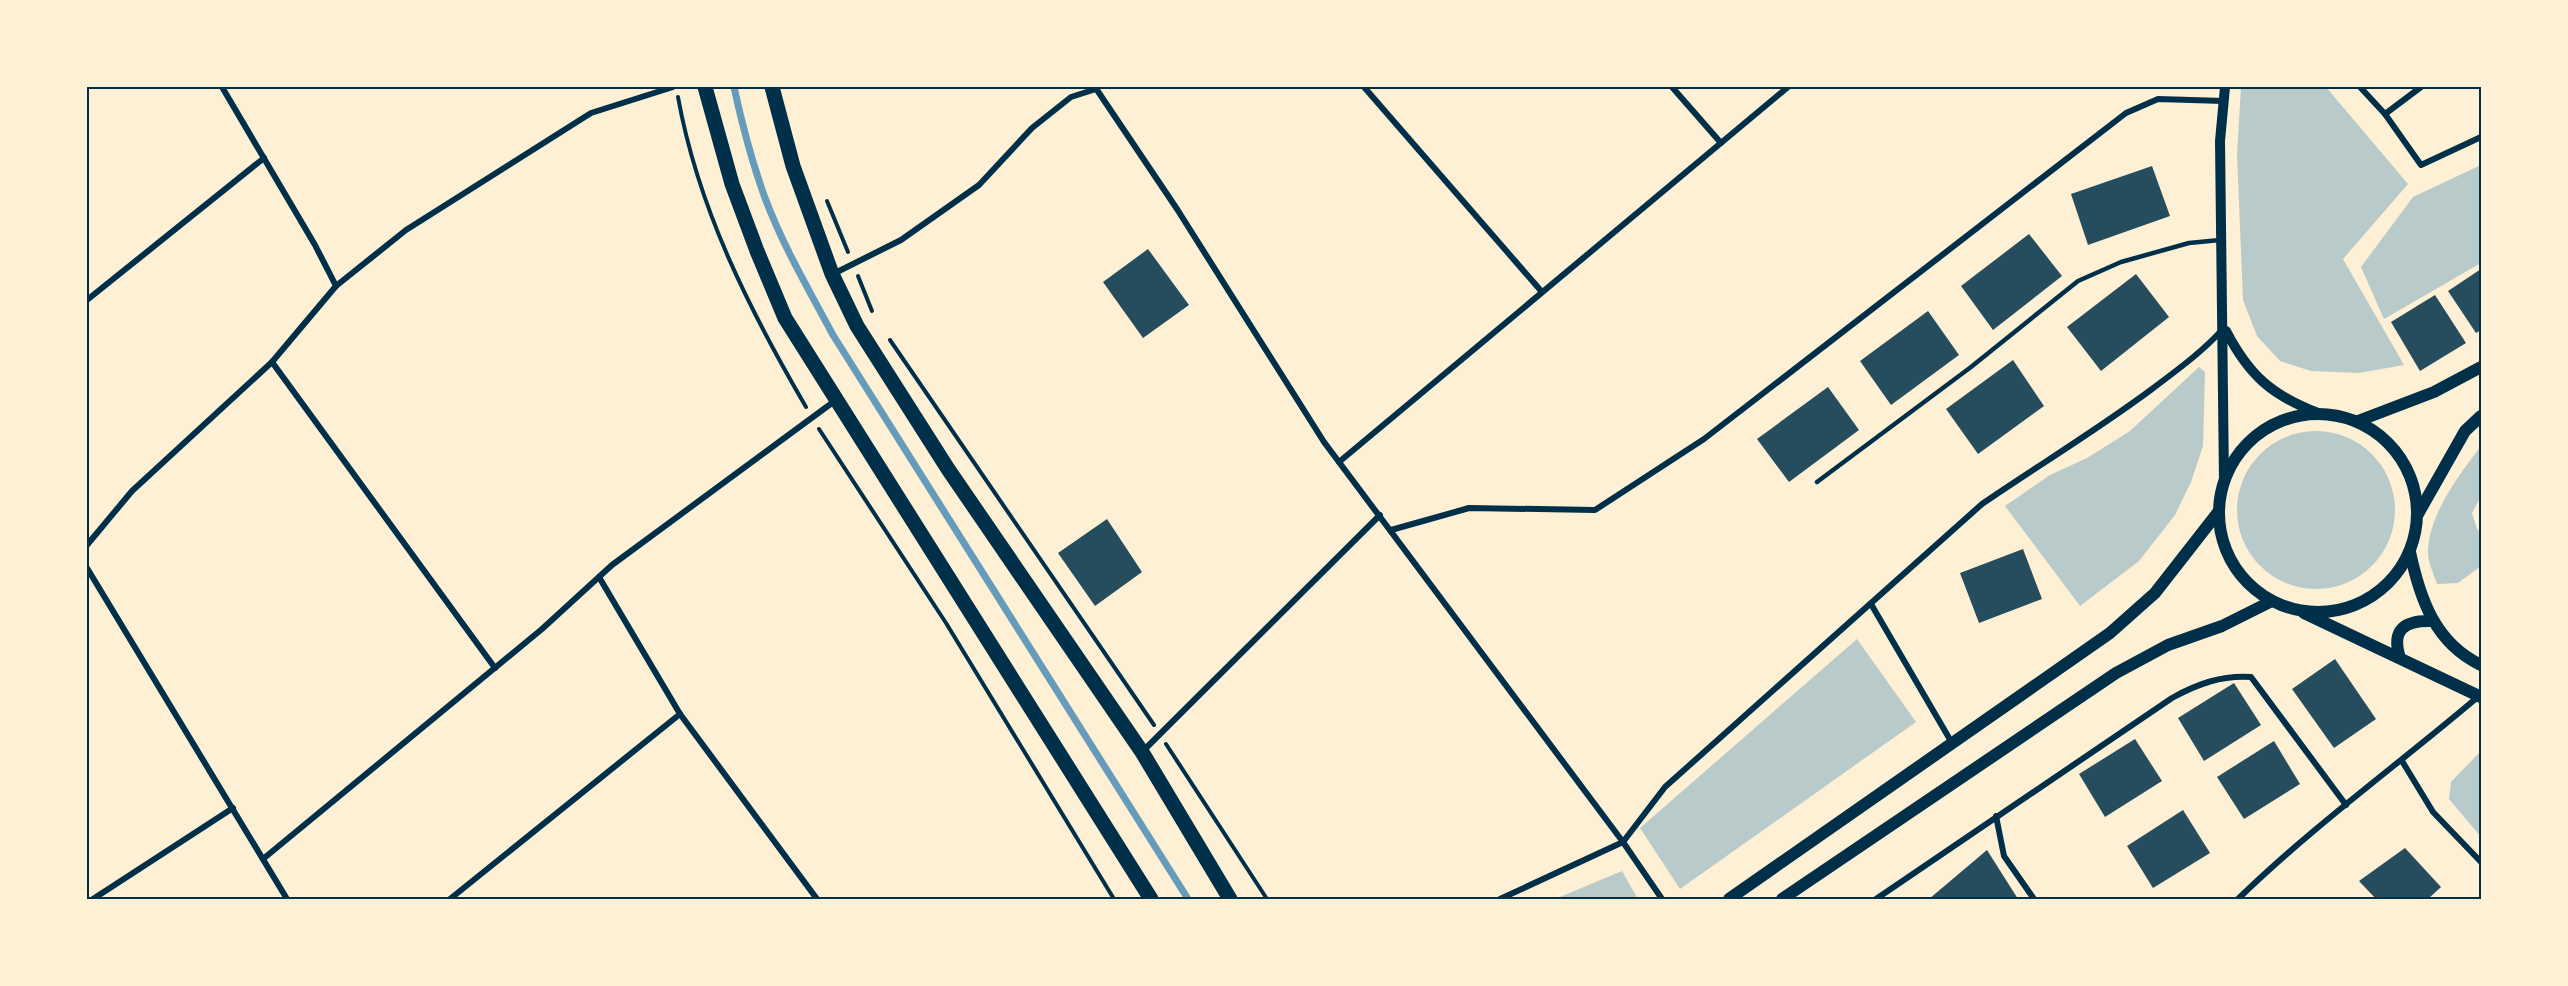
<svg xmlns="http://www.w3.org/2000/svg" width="2568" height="986" viewBox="0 0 2568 986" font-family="Overpass,sans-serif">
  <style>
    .green { fill: #b9caca }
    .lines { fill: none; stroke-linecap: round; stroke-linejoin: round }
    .stream { stroke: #669bbc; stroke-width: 7 }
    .building { fill: #264d5e }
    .path { stroke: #003049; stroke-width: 4 }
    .service { stroke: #003049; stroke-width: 4.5 }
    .minor { stroke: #003049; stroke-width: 6 }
    .tertiary { stroke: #003049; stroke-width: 10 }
    .secondary { stroke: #003049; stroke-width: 12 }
    .primary { stroke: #003049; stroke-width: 15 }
    .neatline { fill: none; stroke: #003049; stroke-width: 2 }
  </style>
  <rect width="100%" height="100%" fill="#fdf0d5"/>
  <!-- green -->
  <g class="green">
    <path d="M2241,87H2326L2408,184L2343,259L2404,365L2359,373L2311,371L2280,361L2257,336L2243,300L2237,154Z"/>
    <path d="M2481,165V263L2384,319L2361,267L2413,197Z"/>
    <path d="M2199,367L2205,372L2203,446L2191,482L2175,515L2139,561L2080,606L2005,506L2050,475L2087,458L2130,431Z"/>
    <circle cx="2316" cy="510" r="79"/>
    <path d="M2481,446V496L2472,513L2477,529L2481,533V566L2458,583L2437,584C2434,575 2428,562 2428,553C2428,515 2459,475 2481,446Z"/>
    <path d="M1857,639L1916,722L1680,889L1640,828Z"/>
    <path d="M2481,751V837L2449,799L2451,782Z"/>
    <path d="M1622,871L1638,899H1555Z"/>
  </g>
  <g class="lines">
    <!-- stream -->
    <path class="stream" d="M734,87C742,124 752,162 765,198C783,246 809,290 833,335L1188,899"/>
  </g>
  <!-- building -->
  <g class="building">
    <path d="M2152,166L2170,216L2088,245L2071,194Z"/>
    <path d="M2029,234L2062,276L1993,330L1961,286Z"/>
    <path d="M1148,249L1189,305L1143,338L1103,282Z"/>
    <path d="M2481,269V330L2476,333L2448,291Z"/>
    <path d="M2136,274L2169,317L2101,371L2067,327Z"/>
    <path d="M2435,295L2466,343L2420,371L2391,322Z"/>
    <path d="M1928,311L1959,355L1891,405L1860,361Z"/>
    <path d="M2013,360L2044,406L1978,454L1946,409Z"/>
    <path d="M1828,387L1859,430L1789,482L1757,439Z"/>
    <path d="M1107,519L1142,572L1095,606L1058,553Z"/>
    <path d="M2023,549L2042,599L1979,623L1960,573Z"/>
    <path d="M2335,659L2376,719L2334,748L2292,689Z"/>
    <path d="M2234,683L2261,725L2204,761L2178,718Z"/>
    <path d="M2135,739L2162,781L2105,817L2079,774Z"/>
    <path d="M2274,741L2300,784L2244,819L2217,777Z"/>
    <path d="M2183,810L2210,853L2153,888L2127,846Z"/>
    <path d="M2405,848L2441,887L2428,899H2376L2359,881Z"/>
    <path d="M1987,850L2018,899H1929Z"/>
  </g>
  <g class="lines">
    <!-- path -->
    <g class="path">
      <path d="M678,97C698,208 749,309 806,407"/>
      <path d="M827,201L848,252"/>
      <path d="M858,276L872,311"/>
      <path d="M890,340L1154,725"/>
      <path d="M819,429L946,623L1114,899"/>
      <path d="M1166,744L1267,899"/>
    </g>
    <!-- service -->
    <path class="service" d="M1817,482L1971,367L2078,281L2121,262L2189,243L2220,240"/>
    <!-- minor -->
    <g class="minor">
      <path d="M222,87L315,245L336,286"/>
      <path d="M1095,87L1177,209L1324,442L1623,842L1662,899"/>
      <path d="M1364,87L1542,292"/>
      <path d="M1672,87L1721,143"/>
      <path d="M2360,87L2385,114L2421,87"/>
      <path d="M2385,114L2421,165L2481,137"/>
      <path d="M833,274L901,240L979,185L1032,128L1071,97L1096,89"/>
      <path d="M87,300L264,158"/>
      <path d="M272,362L495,668"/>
      <path d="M1339,462L1788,87"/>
      <path d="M1391,530L1469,508L1595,510L1704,439L2126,113L2158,99L2224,101"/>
      <path d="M87,545L132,491L272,362L336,286L406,230L591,113L673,87"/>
      <path d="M87,568L287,899"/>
      <path d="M599,577L680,714L817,899"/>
      <path d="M1871,604L1952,743"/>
      <path d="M1143,751L1380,515"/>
      <path d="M2402,761L2433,812L2481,862"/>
      <path d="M1996,816L2004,856L2034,899"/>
      <path d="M263,859L542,629L612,565L836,400"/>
      <path d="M93,899L233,808"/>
      <path d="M450,899L680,714"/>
      <path d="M1500,899L1623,842L1665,787L1982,504C2039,465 2097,430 2152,389C2177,370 2201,353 2222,330"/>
      <path d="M1876,899L2172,698C2197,684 2222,675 2251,677L2346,805"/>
      <path d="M2238,899C2313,826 2399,764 2479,696"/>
    </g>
    <!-- tertiary -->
    <g class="tertiary">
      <path d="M2226,331C2249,375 2271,395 2318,413"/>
      <path d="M2224,480L2220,141L2225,87"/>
    </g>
    <!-- secondary -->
    <g class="secondary">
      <circle cx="2318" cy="513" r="99"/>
      <path d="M2358,421L2434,392L2481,367"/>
      <path d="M2418,514L2465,431L2481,416"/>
      <path d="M2410,552C2420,599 2435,643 2481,665"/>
      <path d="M2304,613L2481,697"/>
      <path d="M2400,658C2391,630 2404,620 2432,621"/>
      <path d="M1729,899L2110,633L2155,593L2219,511"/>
      <path d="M1782,899L2116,673L2168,645L2222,626L2272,601"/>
    </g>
    <!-- primary -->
    <g class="primary">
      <path d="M705,87L732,184L757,251L785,318L1151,899"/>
      <path d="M772,87L793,166L832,274L857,326L948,469L1142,752L1230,899"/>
    </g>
  </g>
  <!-- border -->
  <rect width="2568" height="986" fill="none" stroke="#fdf0d5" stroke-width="177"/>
  <rect x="88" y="88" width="2392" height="810" class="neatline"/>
</svg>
